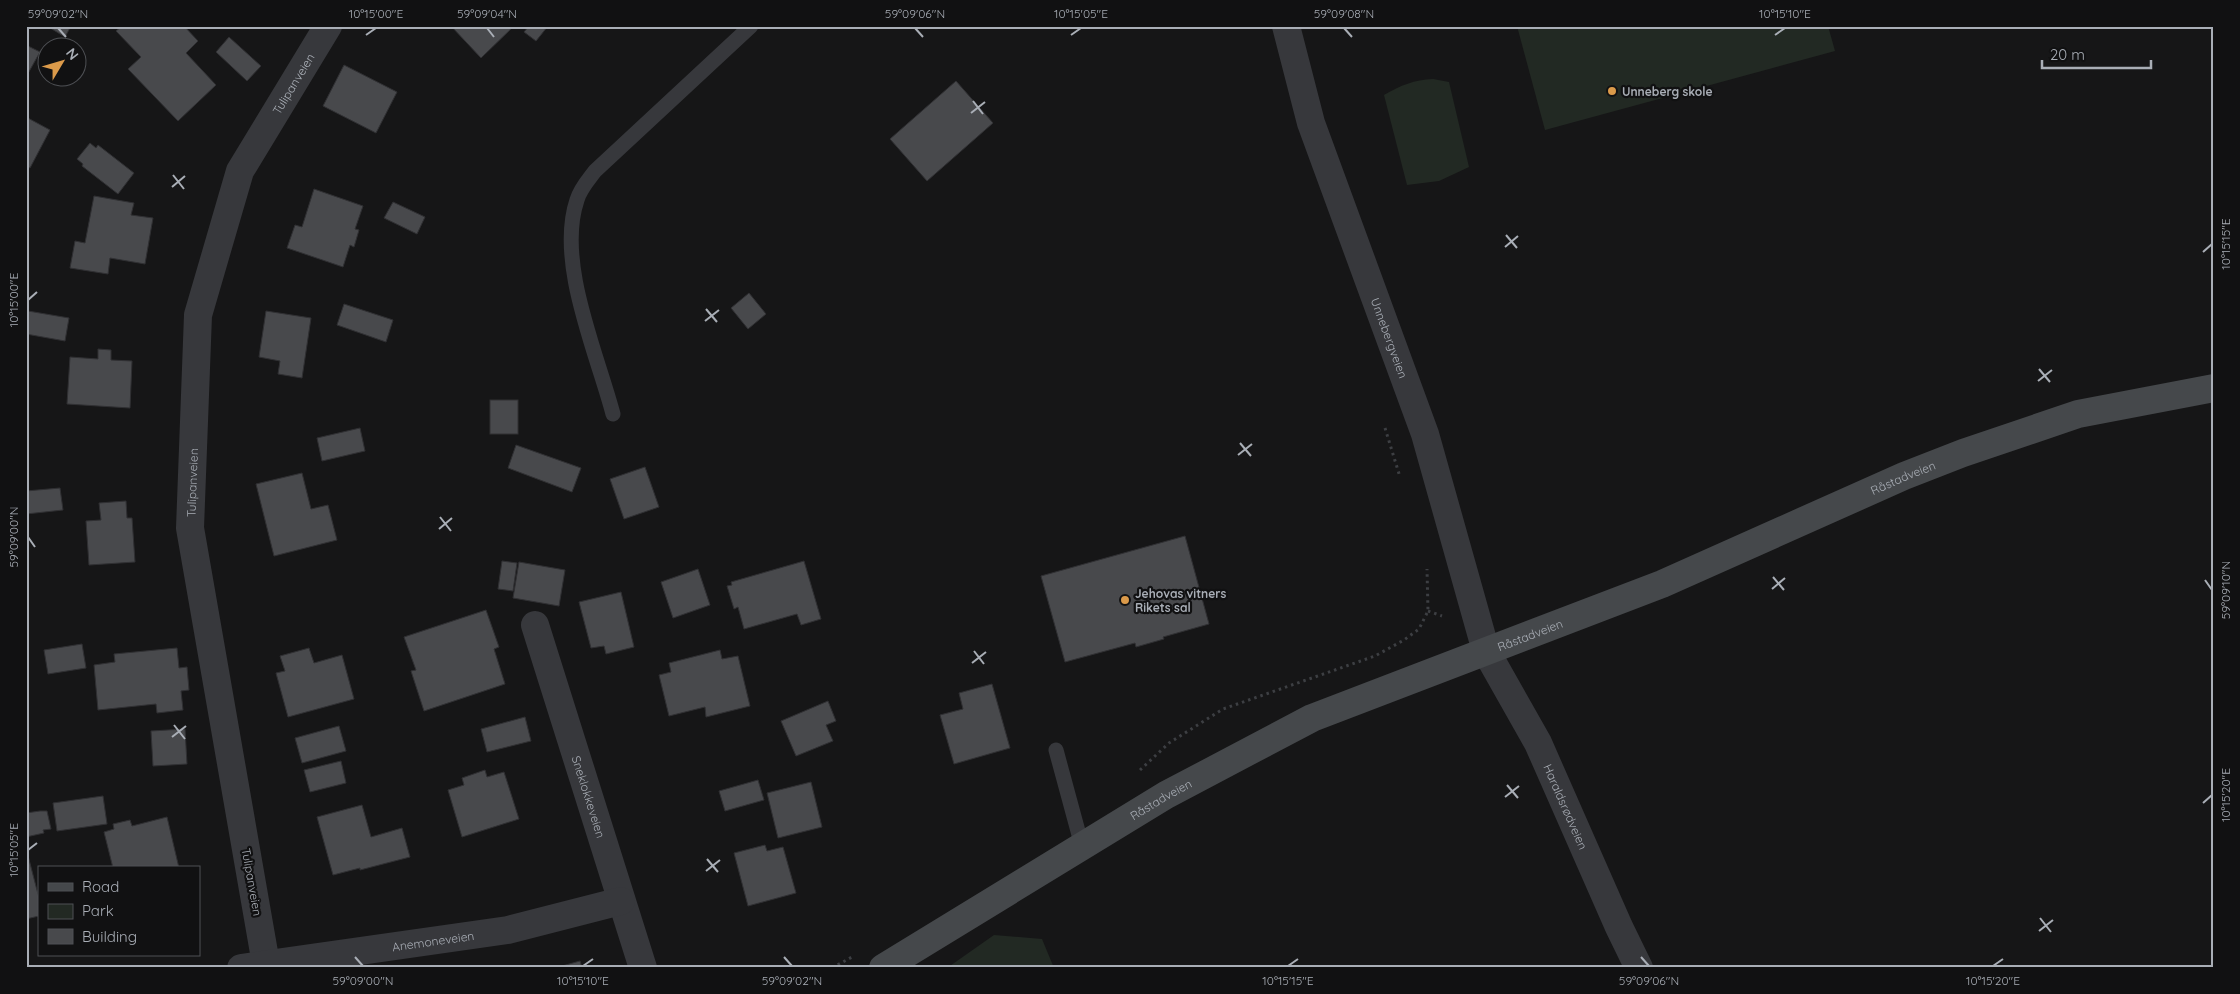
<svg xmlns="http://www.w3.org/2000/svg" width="2240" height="994" viewBox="0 0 2240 994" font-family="Quicksand,sans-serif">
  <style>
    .green { fill: #222923 }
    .building { fill: #48494c; stroke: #303033 }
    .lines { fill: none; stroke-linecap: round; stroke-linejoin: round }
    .path { stroke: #3d3f43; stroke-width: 3; stroke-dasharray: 2.5 4; stroke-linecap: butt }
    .lane { stroke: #37383c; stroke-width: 15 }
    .street { stroke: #37383c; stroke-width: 28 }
    .secondary { stroke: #45484b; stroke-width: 28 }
    .ticks { fill: none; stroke: #a9aeb6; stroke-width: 2 }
    .poi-dot { fill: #db9a4a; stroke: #111112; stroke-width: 2 }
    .labels { text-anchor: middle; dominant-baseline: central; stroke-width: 4.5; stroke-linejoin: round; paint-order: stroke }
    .street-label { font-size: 12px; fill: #a9aeb6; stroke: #111112 }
    .poi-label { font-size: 12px; font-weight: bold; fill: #a9aeb6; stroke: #111112; text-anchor: start }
    .neatline { fill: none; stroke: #a9aeb6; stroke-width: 2 }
    .ticks-label { font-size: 12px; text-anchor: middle; fill: #a9aeb6 }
  </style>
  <rect width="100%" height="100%" fill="#161617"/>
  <!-- green -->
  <g class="green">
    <path d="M1517,26H1828L1835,51L1545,130Z"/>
    <path d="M1433,79L1449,82L1469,167L1439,181L1407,185L1384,95C1401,85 1414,80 1433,79Z"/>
    <path d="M994,935L1042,939L1054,968H947Z"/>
  </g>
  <!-- building -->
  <g class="building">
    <path d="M47,26H71L65,37Z"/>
    <path d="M122,26H184L198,41L186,53L216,85L178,121L128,69L141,57L116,31Z"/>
    <path d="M451,26H514L481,58Z"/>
    <path d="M529,26H548L536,41L524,32Z"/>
    <path d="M229,37L261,66L247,81L216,52Z"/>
    <path d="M26,45L40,52L26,77Z"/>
    <path d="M344,65L397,92L376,133L323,106Z"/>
    <path d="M956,81L993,123L927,181L890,139Z"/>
    <path d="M26,117L50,130L30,168L26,166Z"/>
    <path d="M90,143L96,148L98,145L134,173L118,194L82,166L83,164L77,159Z"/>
    <path d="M314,189L363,206L355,229L359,230L354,247L350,245L343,267L287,248L295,225L302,227Z"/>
    <path d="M94,196L134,203L131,215L153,218L145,264L110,258L108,274L70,268L75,241L85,243Z"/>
    <path d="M393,202L425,217L417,234L384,218Z"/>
    <path d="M749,293L766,314L748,329L731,308Z"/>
    <path d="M344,304L393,320L386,342L337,325Z"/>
    <path d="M28,311L69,318L65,341L26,334Z"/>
    <path d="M266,311L311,318L302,378L278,374L280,361L259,357Z"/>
    <path d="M98,349L111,350V360L132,361L130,408L67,404L70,357L98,359Z"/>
    <rect x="490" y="400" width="28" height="34"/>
    <path d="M360,428L365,451L322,461L317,438Z"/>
    <path d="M516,445L581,468L572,492L508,468Z"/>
    <path d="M645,467L659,507L624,519L610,479Z"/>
    <path d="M302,473L311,509L328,505L337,540L274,556L256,484Z"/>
    <path d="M60,488L63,510L26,514V491Z"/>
    <path d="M126,501L127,518H132L135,562L89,565L86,521L101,520L99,503Z"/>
    <path d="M1185,536L1209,624L1163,637L1164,639L1136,647L1135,643L1065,662L1041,576Z"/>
    <path d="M502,561L517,563L513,591L498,589Z"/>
    <path d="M804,561L821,619L801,625L797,614L744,629L738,607L734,609L727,586L732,585L731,582Z"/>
    <path d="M519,562L565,570L559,606L513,598Z"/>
    <path d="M698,569L710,605L673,618L661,582Z"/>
    <path d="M621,592L634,647L606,654L604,646L591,648L579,602Z"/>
    <path d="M486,610L499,647L494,649L505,684L424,711L411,671L416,670L404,637Z"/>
    <path d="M82,644L86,668L48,674L44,650Z"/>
    <path d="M177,648L179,668L187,667L189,690L181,691L183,710L157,713L156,704L98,710L94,665L115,662L114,654Z"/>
    <path d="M309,648L314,663L342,655L354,699L288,717L276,673L285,671L280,656Z"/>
    <path d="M720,650L722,659L738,656L750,706L706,717L705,707L669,716L659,675L671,672L669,663Z"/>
    <path d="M992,684L1010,748L954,764L940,715L963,709L959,693Z"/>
    <path d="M828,701L836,721L826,725L833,741L796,756L781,721Z"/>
    <path d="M525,717L531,741L487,752L481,729Z"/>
    <path d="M339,726L346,751L302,763L295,738Z"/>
    <path d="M185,729L187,764L153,766L151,731Z"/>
    <path d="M341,761L346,783L310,792L304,770Z"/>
    <path d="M485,770L487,777L504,772L519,819L462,837L448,790L464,785L462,778Z"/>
    <path d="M758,780L764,800L725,811L719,791Z"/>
    <path d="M811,782L822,827L778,838L767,793Z"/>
    <path d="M103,796L107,824L57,831L53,803Z"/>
    <path d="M362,805L371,837L402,828L410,857L360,870V868L333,875L317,817Z"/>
    <path d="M40,811H47L51,829L43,830L44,833L26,837V813Z"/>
    <path d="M167,817L179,868H113L104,832L114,829L113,824L130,820L132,826Z"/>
    <path d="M765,845L767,851L783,847L796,893L748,906L734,853Z"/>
    <path d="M26,848L39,898V916L26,919Z"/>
    <path d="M580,961L582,968H555Z"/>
  </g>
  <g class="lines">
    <!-- path -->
    <g class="path">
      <path d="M1385,428L1400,477"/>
      <path d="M1428,611L1442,616"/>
      <path d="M1140,770L1169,743L1223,709L1375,656L1404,640L1419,629L1428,611L1427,569"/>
      <path d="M832,968L852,957"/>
    </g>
    <!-- lane -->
    <g class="lane">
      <path d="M613,414C597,353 556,262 577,200C580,189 589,179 595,171L751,26"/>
      <path d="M1056,750L1082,846"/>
    </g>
    <!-- street -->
    <g class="street">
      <path id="s1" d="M1286,26L1311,123L1425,434L1486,651L1538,743L1619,927L1639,968"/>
      <path id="s2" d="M535,625L643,968"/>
      <path id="s3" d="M266,964L190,528L198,315L240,171L328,26"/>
      <path id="s4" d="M241,968L508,930L621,901"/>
    </g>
    <!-- secondary -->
    <path class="secondary" id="s5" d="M883,968L1166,795L1312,718L1662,584L1904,476L1963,453L2078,414L2214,388"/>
  </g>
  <!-- ticks -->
  <path class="ticks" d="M58,28L66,37M487,28L494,37M915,28L923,37M1344,28L1352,37M366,35L376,28M1071,35L1081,28M1775,35L1785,28M973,101L983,114M971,113L985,102M173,175L184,189M172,187L185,176M1506,235L1517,248M1505,247L1518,236M2203,252L2212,244M28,300L37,292M706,309L717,322M705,321L719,310M2039,369L2050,382M2038,381L2052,370M1240,443L1251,456M1238,455L1252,444M440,517L451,531M439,529L452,518M28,537L35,547M1773,577L1784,590M2205,580L2212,590M1772,589L1785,578M974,651L984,664M972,663L986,652M174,725L185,739M172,737L186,726M1507,785L1518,798M1505,797L1519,786M2203,803L2212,795M28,850L37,843M707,859L718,872M706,871L720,860M2040,918L2051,932M2039,931L2053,920M355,957L363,966M784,957L792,966M1641,957L1649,966M583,966L593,959M1288,966L1298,959M1993,966L2003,959"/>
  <!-- markers -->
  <g class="poi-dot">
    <circle cx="1612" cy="91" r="5"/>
    <circle cx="1125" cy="600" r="5"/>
  </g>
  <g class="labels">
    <!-- street labels -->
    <g class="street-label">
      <text stroke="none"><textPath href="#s3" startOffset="908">Tulipanveien</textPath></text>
      <text stroke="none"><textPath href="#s1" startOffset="329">Unnebergveien</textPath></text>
      <text stroke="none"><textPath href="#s5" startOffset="1135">Råstadveien</textPath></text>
      <text stroke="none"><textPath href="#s3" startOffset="488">Tulipanveien</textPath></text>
      <text stroke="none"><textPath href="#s5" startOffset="730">Råstadveien</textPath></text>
      <text stroke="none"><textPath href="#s2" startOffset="180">Sneklokkeveien</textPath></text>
      <text stroke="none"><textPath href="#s5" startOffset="325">Råstadveien</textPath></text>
      <text stroke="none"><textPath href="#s1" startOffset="832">Haraldsrødveien</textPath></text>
      <text transform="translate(252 882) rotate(80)">Tulipanveien</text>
      <text stroke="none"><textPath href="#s4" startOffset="194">Anemoneveien</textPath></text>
    </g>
    <!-- poi labels -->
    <g class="poi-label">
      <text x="1622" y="91">Unneberg skole</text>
      <text x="1135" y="593">Jehovas vitners<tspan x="1135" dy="14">Rikets sal</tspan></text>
    </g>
  </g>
  <!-- border -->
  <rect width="2240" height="994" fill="none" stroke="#111112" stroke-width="55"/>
  <!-- legend -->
  <rect x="38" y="866" width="162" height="90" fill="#111112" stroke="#4e5054"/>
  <rect x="48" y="883" width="25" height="8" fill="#45484b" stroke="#4e5054"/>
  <text x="82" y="892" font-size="15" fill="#a9aeb6">Road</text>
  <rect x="48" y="904" width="25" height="15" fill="#222923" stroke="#4e5054"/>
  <text x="82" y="916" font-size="15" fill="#a9aeb6">Park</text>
  <rect x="48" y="929" width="25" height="15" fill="#48494c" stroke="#4e5054"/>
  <text x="82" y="942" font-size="15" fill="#a9aeb6">Building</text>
  <!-- north arrow -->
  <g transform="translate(62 62) rotate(52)"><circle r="24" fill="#111112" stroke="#4e5054"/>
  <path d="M0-4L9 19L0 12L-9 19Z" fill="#db9a4a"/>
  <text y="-8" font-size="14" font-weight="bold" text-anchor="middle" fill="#a9aeb6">N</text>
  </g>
  <!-- scale -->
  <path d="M2042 60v8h109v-8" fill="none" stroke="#a9aeb6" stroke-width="2.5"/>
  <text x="2050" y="60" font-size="15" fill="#a9aeb6" stroke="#111112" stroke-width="4" paint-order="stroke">20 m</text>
  <rect x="28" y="28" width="2184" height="938" class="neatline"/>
  <g class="ticks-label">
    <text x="58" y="18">59°09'02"N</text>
    <text x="376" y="18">10°15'00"E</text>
    <text x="487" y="18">59°09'04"N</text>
    <text x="915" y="18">59°09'06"N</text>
    <text x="1081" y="18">10°15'05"E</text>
    <text x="1344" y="18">59°09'08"N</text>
    <text x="1785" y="18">10°15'10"E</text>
    <text transform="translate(2226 244) rotate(-90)" y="4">10°15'15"E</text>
    <text transform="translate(14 300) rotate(-90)" y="4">10°15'00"E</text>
    <text transform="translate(14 537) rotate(-90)" y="4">59°09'00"N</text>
    <text transform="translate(2226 590) rotate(-90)" y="4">59°09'10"N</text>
    <text transform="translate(2226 795) rotate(-90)" y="4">10°15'20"E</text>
    <text transform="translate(14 850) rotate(-90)" y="4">10°15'05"E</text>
    <text x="363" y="985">59°09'00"N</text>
    <text x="583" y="985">10°15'10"E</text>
    <text x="792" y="985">59°09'02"N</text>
    <text x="1288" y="985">10°15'15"E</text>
    <text x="1649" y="985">59°09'06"N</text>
    <text x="1993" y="985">10°15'20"E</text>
  </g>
</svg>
